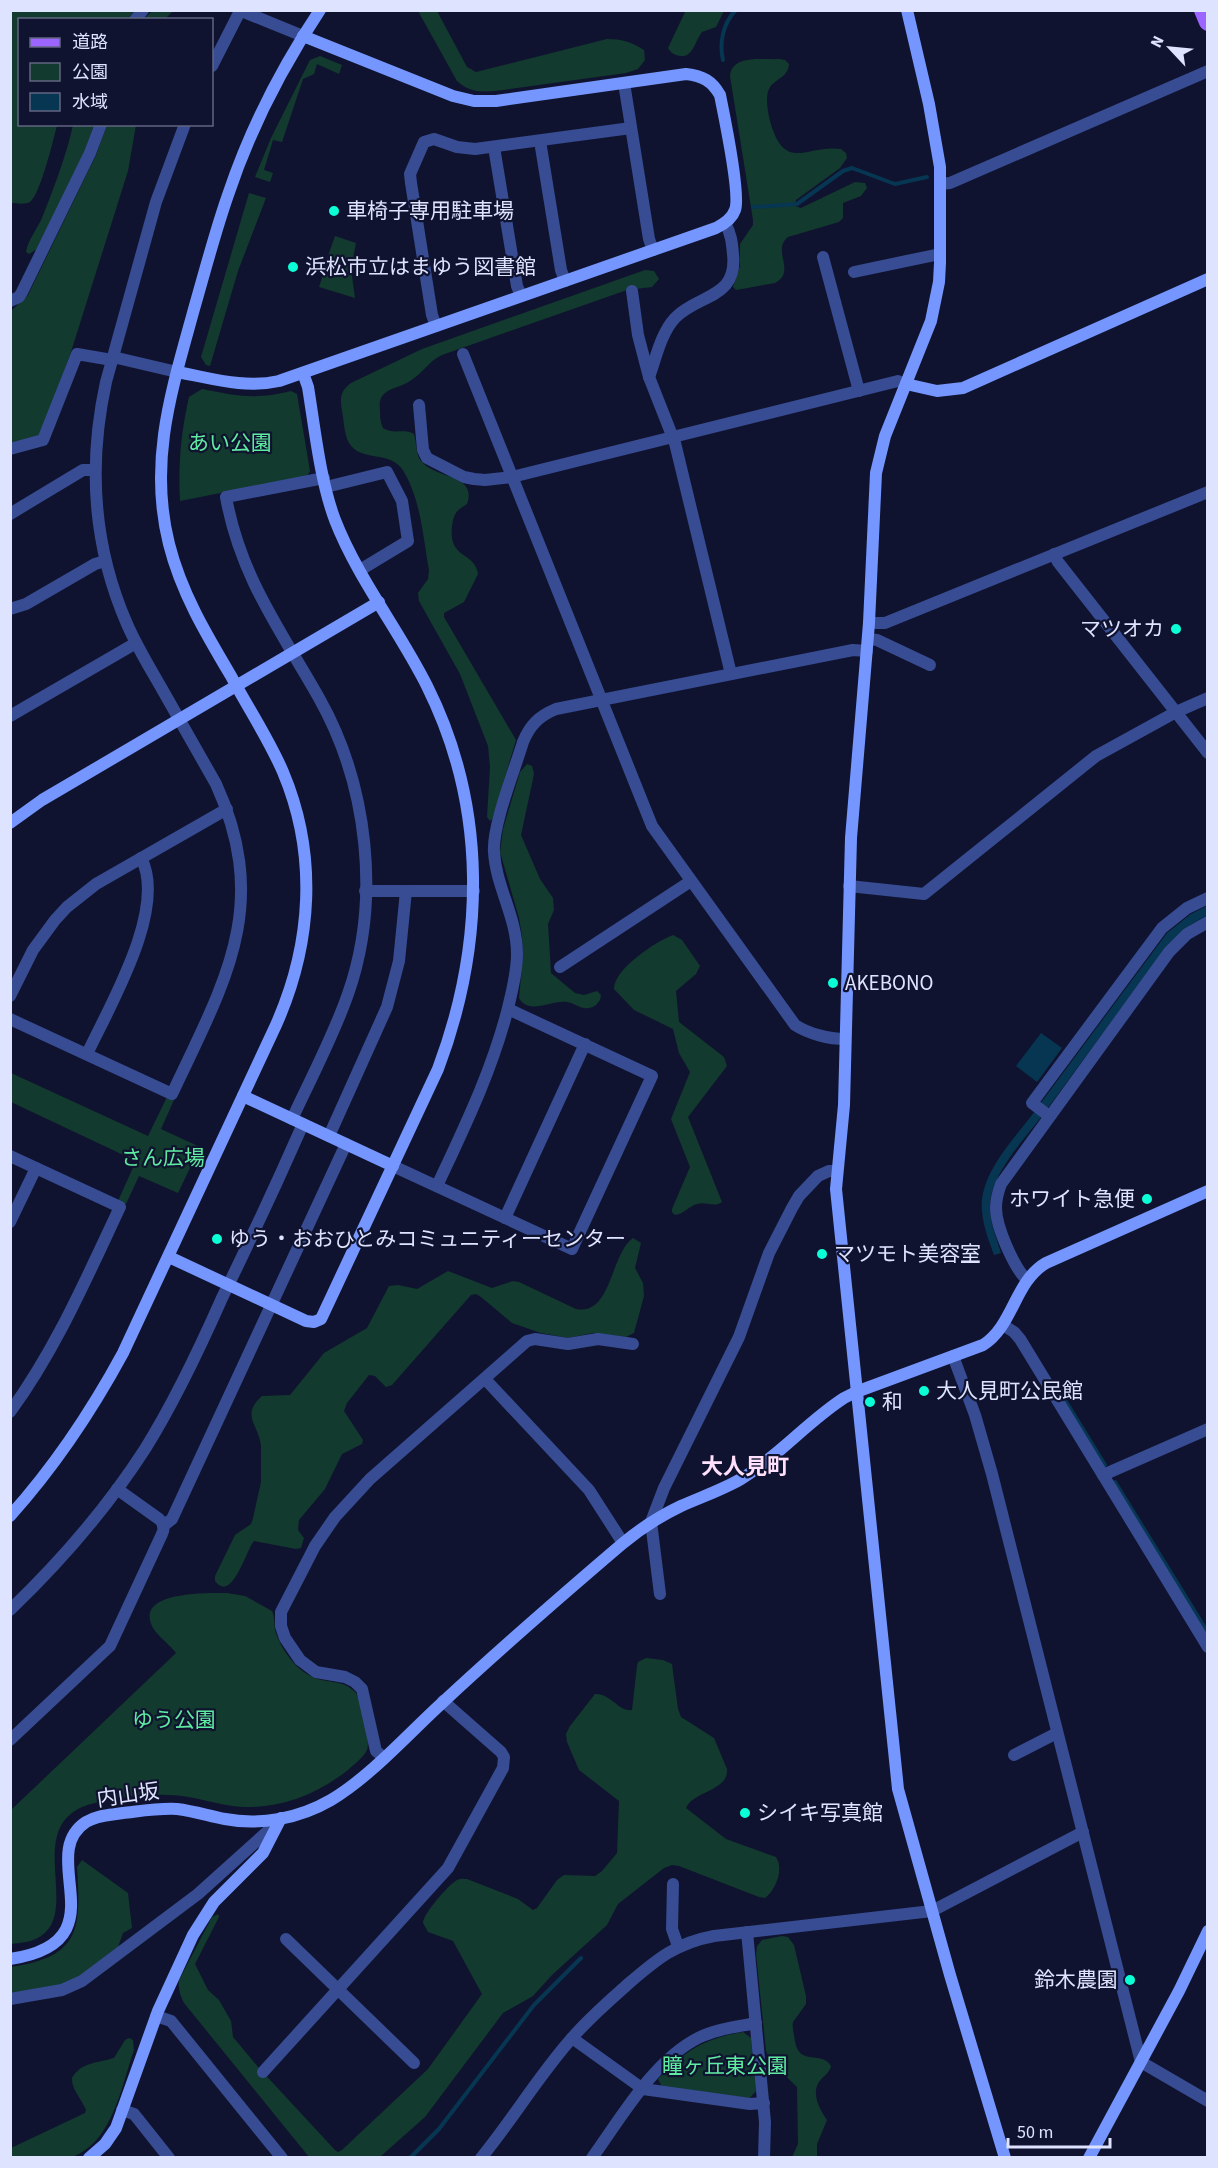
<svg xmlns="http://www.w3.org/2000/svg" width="1218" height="2168" viewBox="0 0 1218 2168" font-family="'Source Sans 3','Noto Sans JP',sans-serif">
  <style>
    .green { fill: #123a2e }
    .water { fill: #063651 }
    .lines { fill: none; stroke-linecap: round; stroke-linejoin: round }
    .stream { stroke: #063651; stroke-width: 4 }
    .street { stroke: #374c92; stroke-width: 12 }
    .secondary { stroke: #7596ff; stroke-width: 12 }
    .primary { stroke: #9c65ff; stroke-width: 18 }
    .poi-dot { fill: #0affd6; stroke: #10132f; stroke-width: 2 }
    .labels { text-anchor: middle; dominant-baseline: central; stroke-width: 4.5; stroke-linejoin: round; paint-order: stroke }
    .poi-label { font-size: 21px; fill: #dee3ff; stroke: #10132f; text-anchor: start }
    .park-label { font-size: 21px; fill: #5eeba2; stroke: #10132f }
    .street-label { font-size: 21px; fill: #dee3ff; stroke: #10132f }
    .neighbourhood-label { font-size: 22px; font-weight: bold; fill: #ffe0fc; stroke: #10132f }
  </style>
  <rect width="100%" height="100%" fill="#10132f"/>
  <!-- green -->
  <g class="green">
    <path d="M686,10L724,11L716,27L702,32C695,41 693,58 680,56C674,55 671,53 668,48Z"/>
    <path d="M10,11H134L128,19L20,20V124L57,125C54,138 40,195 30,202C25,205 16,203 11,203Z"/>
    <path d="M152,11H173L165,19L143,20Z"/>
    <path d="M418,11H437L467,67L476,72L607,39C621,39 632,42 644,50L645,60L638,69L626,73L495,91C479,92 469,92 457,81Z"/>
    <path d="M320,56L342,65L339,74L317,64L314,74L303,79L282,142L273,140L264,170L273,173L270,182L255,177L271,138L310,60Z"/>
    <path d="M779,59L785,60L789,64C788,78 775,78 769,89C765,96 768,113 770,121C785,174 806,144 841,149L846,153L847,158L840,168L796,200L795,206L801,208L855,182L865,183L867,188L861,196L843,203V218L839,222L788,237C771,251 797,271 775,283L736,290L733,287L740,266V244L753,225V220L730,76C732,54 763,60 779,59Z"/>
    <path d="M73,125H94L85,150L37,249L29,254L26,252C28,240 37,229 42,218C54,187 66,157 73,125Z"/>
    <path d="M107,125H136L128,171L70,355L41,432L39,436L11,444V311L28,295L96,155Z"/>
    <path d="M249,193L266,198L238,271L210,366L206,365L201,357Z"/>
    <path d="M335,236L356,243L351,269L355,298L319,287L324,272L336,276L340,263L327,259Z"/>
    <path d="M645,270L654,271L659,279L652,287L627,290L442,355C429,361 422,374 410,381C396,390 377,388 380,410C380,416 380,422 383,428C393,435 404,428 414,434C417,443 415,453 421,461C435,479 478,474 467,504C456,511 454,513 452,526C448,560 475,551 478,574L464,602L444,613V617L516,740L493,818L490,821L487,817L490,767L488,746L460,674L419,601L418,593L428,579L429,570C423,537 421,501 404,472C391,449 361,463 349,443C344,434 344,421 342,411C340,398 340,391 351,383L422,349Z"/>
    <path d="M202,389C237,396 255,400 291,391L297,394L310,471L307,476L180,501C178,465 181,432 189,397Z"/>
    <path d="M527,764L532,766L534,774L521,835L540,879L553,898L554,910L548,924L551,973L575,993L584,995L597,991L601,995L600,1000C597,1004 595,1007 589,1008C581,1010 575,1003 567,1002C552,999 529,1016 519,998L523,955L522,936L519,918L500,852L503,829L520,772Z"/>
    <path d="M673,935L682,940L700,966L696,974L676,991L679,1022L724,1057L727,1066L688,1117L722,1202C714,1208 706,1201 697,1204C689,1206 684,1214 675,1215L672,1212V1209L690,1167L671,1119L690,1072L679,1053L673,1029L634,1010L614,989C614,969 655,942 673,935Z"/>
    <path d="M11,1073L148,1136L167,1097L174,1100L161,1129L200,1147L178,1193L139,1176L126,1204L118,1201L136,1161L11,1102Z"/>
    <path d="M633,1238L641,1243L635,1268L643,1283L644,1296L634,1333L626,1337L593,1333L568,1338L541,1333L512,1323L481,1297L476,1294L471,1295L392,1385L386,1387L375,1376L369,1375L347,1403L344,1411L363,1440L362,1444L342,1454L325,1489L299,1520L298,1530L304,1538L301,1548L296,1549L254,1541C246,1550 232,1604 215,1581V1576L235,1535L251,1524L253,1518L261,1482V1446C259,1425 240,1415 262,1396L290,1395L324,1353L367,1328L389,1286L398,1285L417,1289L448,1271L492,1288L513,1281L519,1282L576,1309C612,1316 610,1254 633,1238Z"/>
    <path d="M227,1593L245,1596L272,1611C275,1617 274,1623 275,1630C281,1650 299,1676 322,1680C336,1683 346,1682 356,1693C361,1704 371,1739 367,1750C363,1758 354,1764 348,1770C317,1794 283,1808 244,1807C218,1806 194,1795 168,1795C144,1794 118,1797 95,1803C19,1820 82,1909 41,1936C32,1942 21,1943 11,1944V1810L176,1653C169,1643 152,1633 150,1620C144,1591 210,1593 227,1593Z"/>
    <path d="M646,1658L663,1660L672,1664L678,1709L681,1717L714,1738L727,1769C729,1791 693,1791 686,1808L726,1839L776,1857C784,1869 776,1890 765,1898L759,1897L679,1866L672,1865L664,1868L618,1904L607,1925L552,1975L533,1996L503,2013L425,2117L380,2157H309L184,2003C180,1995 178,1989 179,1980L212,1917L218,1914L219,1917L195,1964L208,1990L219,2000L231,2021L233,2037L259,2068L335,2150L338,2152L342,2150L428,2069L482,1994L453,1941L428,1932L423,1923C423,1914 448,1885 457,1880C462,1878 462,1879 467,1879L518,1899L533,1910L537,1908L557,1880L564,1875L595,1876L602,1871L617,1853L619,1801L579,1770L567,1742L566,1734L570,1726L595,1694C610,1693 619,1712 632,1710L637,1666L638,1662Z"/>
    <path d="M82,1860L128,1893L132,1928L123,1933L118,1947L79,1977L61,1985L11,1993L10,1967C81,1957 81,1929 77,1867Z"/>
    <path d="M782,1936L788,1937L794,1945L806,1996V2004L793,2022C792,2028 794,2034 795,2041C799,2067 822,2050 831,2066C829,2074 823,2076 819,2082C811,2094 820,2110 827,2120L817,2144V2157H792L798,2144L797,2087L771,2062L766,2051L756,1954L757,1946L762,1940Z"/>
    <path d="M743,2032L751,2038L756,2091L750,2098L662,2087L658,2079C684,2051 705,2038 743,2032Z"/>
    <path d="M129,2038L133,2040L134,2050C121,2087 113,2142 72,2157C60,2161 24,2158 11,2157V2148L85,2113L86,2110C82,2099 71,2089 72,2078C81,2062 98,2063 114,2058L125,2040Z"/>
  </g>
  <!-- water -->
  <g class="water">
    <path d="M1207,906V915L1184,929L1165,949L1047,1109L1040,1104L1167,933L1191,914Z"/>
    <path d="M1041,1033L1062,1048L1037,1082L1016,1066Z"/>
    <path d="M1035,1111L1042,1116C1023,1141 989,1176 990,1208C990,1223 997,1239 1001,1253L994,1255C989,1241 983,1226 982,1211C978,1175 1015,1138 1035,1111Z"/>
  </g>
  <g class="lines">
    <!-- stream -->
    <g class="stream">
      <path d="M723,60C719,43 723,23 736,10"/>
      <path d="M753,207L797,204L843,171L852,168L895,184L927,177"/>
      <path d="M1057,1387L1105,1465"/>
      <path d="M1115,1482L1208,1633"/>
      <path d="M410,2158L439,2129L534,2005L581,1958"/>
    </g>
    <!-- street -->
    <g class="street">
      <path d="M239,10L303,36"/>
      <path d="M135,20L143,10"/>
      <path d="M212,66L240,11"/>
      <path d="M624,83L649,239L653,250"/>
      <path d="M540,141L561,270L565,281"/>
      <path d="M494,147L517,286L521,296"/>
      <path d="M941,184L950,183L1208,71"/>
      <path d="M823,257L859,391"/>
      <path d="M854,272L940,254"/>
      <path d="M632,291L638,335L649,377L675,443L731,674"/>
      <path d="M10,301L19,297L22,292L90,153L101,124"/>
      <path d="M436,326L432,315L411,183L410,174L424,142L434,139L457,147L475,149L631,128"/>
      <path d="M463,354L652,826L795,1025C809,1034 829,1039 845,1039"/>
      <path d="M113,357L177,372"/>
      <path d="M649,377C656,358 661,333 675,318C698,294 738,299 733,254C732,243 731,233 725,223"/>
      <path d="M419,405L423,450L427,458L464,477L474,479L485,480L512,477L898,381L906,384"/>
      <path d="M10,449L43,440L77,354L112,360"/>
      <path d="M326,487L387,472L402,501L408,541L360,570"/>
      <path d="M10,514L83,470H95"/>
      <path d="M1054,554L1058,562L1208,753"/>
      <path d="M10,609L26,604L95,564L105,561"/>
      <path d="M869,623H885L1208,492"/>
      <path d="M868,639L877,640L930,665"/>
      <path d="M10,716L136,643"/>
      <path d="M849,886L924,894L1096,756L1176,712L1208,698"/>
      <path d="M365,891H474"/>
      <path d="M560,967L691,881"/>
      <path d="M10,996L33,950L55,920L67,907L96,884L227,809"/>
      <path d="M10,1019L172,1094C224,983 272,907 216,784C198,752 180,721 162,689C150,668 137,647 127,624C93,546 88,464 106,382L156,202L185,124"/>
      <path d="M87,1054C109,1007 168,908 141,858"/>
      <path d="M1049,1116L1032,1103L1162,928L1187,908L1208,898"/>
      <path d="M292,1119C311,1078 333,1037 348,994C381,900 368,785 319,698C281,631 240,576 226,497L324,478"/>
      <path d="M329,1136L387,1007L399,961L406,891"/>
      <path d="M10,1156L120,1207C87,1277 56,1349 10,1412"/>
      <path d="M393,1166L572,1249L652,1076L508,1009"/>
      <path d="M437,1186C464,1128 492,1071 508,1008C512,991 517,973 517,954C517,917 496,887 494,852C492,826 515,769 523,742C530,725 539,716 556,709L853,650L867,651"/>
      <path d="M505,1218L585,1044"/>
      <path d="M10,1222L36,1168"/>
      <path d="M1026,1279C1014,1267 996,1227 996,1208C996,1200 998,1192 1001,1184L1169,952L1187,934L1208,922"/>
      <path d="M1003,1325L1014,1332L1020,1339L1208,1647"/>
      <path d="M953,1356L975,1415L992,1474L1141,2062L1208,2101"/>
      <path d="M485,1379L589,1490L623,1543"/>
      <path d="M1103,1475L1208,1429"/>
      <path d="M163,1526L172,1519L346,1144"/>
      <path d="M660,1594L651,1522L664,1488L739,1337L769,1253L792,1208L799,1196L818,1176L829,1171H837"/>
      <path d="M10,1610C61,1561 107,1508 145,1449C175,1401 199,1350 222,1298C250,1241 277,1183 303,1124"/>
      <path d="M10,1740L110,1646L162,1534C165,1527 164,1524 159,1519L117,1489"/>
      <path d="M1014,1755L1057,1733"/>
      <path d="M383,1757L376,1751L362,1689L355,1682L345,1677L316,1672L300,1660L285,1638L281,1626V1612L315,1546L335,1517L370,1479L527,1341L535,1339L568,1344L598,1339L633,1344"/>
      <path d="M673,1884L672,1929L678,1946"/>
      <path d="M747,1932L765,2122L764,2158"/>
      <path d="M286,1939L414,2063"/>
      <path d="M10,1999L62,1990L82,1981L198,1894L279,1821"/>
      <path d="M156,2016L171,2021L282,2158"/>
      <path d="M572,2038L643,2089L750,2104L764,2103"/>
      <path d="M263,2072L448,1868L503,1768L504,1757L501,1752L443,1701"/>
      <path d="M122,2110L134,2114L169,2158"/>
      <path d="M481,2158C513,2119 539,2075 572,2038C589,2018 609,2001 628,1984C657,1959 676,1943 714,1936L932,1911L1083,1832"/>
      <path d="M592,2158C621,2118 653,2061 698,2038C716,2029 736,2027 756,2023"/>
    </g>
    <!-- secondary -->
    <g class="secondary">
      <path d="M907,10L929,104L940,167V263L939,282L931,321L885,436L876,473L869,623L851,838L844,1105L836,1189L898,1789L950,1975L1005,2158"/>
      <path d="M177,372C211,378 244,389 279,381L716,228C724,224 732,219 735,210C741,195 724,115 720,95C712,81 703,76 686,74L496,101H474L453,96L303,36"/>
      <path d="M906,384L937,391L963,388L1208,279"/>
      <path d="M10,823L42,800L379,602"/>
      <path d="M243,1096L393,1166"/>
      <path d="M169,1257L306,1321L314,1322L321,1319L438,1069C485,944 488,808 427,686C399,630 358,579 335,520C320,480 315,430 308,387L303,373"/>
      <path d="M10,1516C55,1466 91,1412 123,1353L276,1025C312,944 318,855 283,772C269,739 248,708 231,676C206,634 181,592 169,544C148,461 172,389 194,309C205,271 215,232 228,195C250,129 282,67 320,10"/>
      <path d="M10,1959C123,1942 34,1856 86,1822C97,1815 111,1815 123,1813C141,1811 159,1808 177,1809C194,1811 209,1816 225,1819C261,1826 300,1818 331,1800C371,1776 407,1735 442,1703C500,1649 561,1596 622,1544C640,1529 660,1516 681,1506C701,1497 722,1490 741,1479C779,1456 807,1422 844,1398L856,1392L983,1345C1014,1325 1014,1282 1046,1263L1208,1191"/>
      <path d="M89,2158L105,2144L116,2128L158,2011L193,1935L214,1902L263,1853L281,1818"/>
      <path d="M1089,2158L1179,1991L1208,1931"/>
    </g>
    <!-- primary -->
    <path class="primary" d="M1203,10L1208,22"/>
  </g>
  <!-- markers -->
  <g class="poi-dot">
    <circle cx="334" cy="211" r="6"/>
    <circle cx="293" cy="267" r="6"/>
    <circle cx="1176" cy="629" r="6"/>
    <circle cx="833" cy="983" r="6"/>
    <circle cx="1147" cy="1199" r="6"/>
    <circle cx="217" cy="1239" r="6"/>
    <circle cx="822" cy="1254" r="6"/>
    <circle cx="924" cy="1391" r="6"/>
    <circle cx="870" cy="1402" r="6"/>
    <circle cx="745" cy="1813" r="6"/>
    <circle cx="1130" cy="1980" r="6"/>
  </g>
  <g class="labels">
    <!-- poi labels -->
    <g class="poi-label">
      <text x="346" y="211">車椅子専用駐車場</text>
      <text x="305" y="267">浜松市立はまゆう図書館</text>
      <text x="1164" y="629" text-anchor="end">マツオカ</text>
      <text x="845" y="983">AKEBONO</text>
      <text x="1135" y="1199" text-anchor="end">ホワイト急便</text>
      <text x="229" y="1239">ゆう・おおひとみコミュニティーセンター</text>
      <text x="834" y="1254">マツモト美容室</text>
      <text x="936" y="1391">大人見町公民館</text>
      <text x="882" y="1402">和</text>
      <text x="757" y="1813">シイキ写真館</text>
      <text x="1118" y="1980" text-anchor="end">鈴木農園</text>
    </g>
    <!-- park labels -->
    <g class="park-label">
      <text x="230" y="443">あい公園</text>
      <text x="163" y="1158">さん広場</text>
      <text x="174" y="1720">ゆう公園</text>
      <text x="725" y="2066">瞳ヶ丘東公園</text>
    </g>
    <!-- street labels -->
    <g class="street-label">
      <text transform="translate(128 1795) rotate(-8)">内山坂</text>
    </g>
    <!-- neighbourhood labels -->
    <g class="neighbourhood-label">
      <text x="745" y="1467">大人見町</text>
    </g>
  </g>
  <!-- border -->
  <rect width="1218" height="2168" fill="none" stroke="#dee3ff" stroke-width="24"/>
  <!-- legend -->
  <rect x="18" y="18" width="195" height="108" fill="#10132f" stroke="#626682" stroke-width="1.5"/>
  <rect x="30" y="38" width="30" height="9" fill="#9c65ff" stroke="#626682" stroke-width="1.5"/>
  <text x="72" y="48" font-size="18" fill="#dee3ff">道路</text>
  <rect x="30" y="63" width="30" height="18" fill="#123a2e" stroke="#626682" stroke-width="1.5"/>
  <text x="72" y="78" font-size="18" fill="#dee3ff">公園</text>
  <rect x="30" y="93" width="30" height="18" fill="#063651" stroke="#626682" stroke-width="1.5"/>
  <text x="72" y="108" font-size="18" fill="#dee3ff">水域</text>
  <!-- north arrow -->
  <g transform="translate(1170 48) rotate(296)" stroke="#10132f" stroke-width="4.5" paint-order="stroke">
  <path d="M0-4.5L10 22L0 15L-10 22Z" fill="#dee3ff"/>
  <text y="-9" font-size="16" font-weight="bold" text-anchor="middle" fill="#dee3ff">N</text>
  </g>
  <!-- scale -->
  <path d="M1008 2138v9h102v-9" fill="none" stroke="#dee3ff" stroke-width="3"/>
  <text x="1017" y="2138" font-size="18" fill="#dee3ff" stroke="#10132f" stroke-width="4.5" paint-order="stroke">50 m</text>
</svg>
